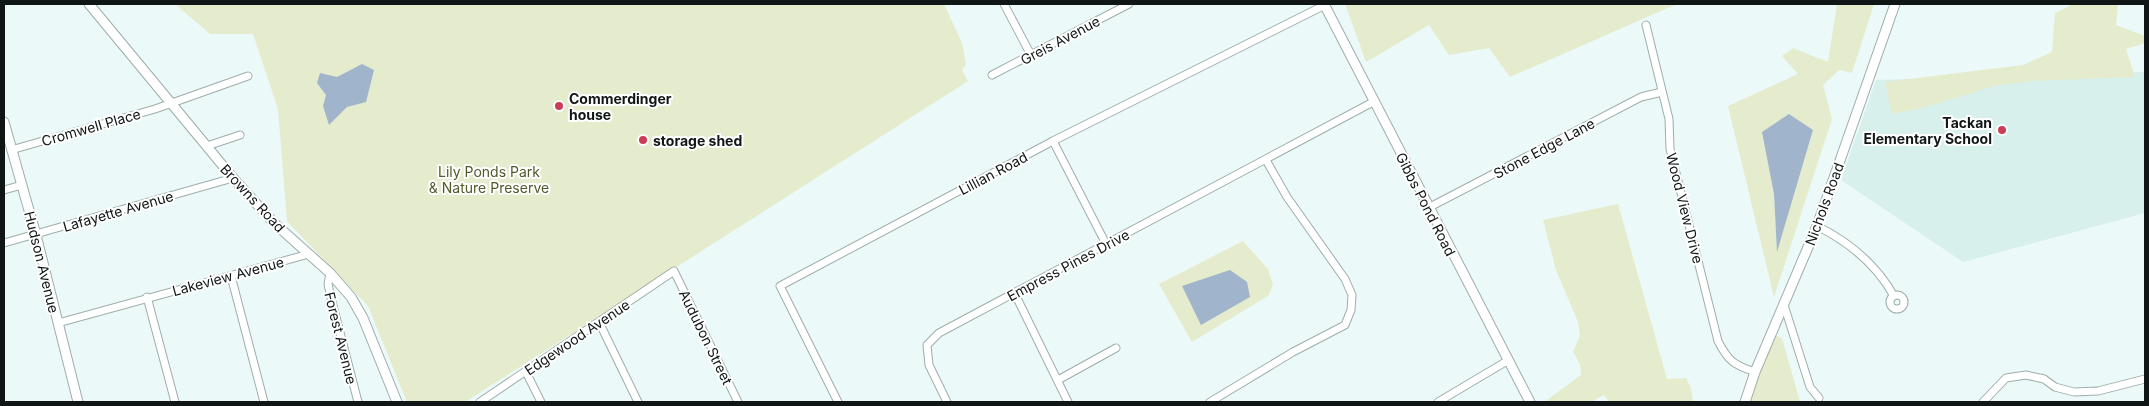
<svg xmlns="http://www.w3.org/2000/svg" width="2149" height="406" viewBox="0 0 2149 406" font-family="Inter,sans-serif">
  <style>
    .built { fill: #d7f0ec }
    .green { fill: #e5ebcd; fill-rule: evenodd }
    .water { fill: #a0b4cc }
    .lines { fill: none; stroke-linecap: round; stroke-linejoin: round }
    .minor-casing { stroke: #9eadaa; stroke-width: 9 }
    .tertiary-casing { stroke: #9eadaa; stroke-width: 11 }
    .minor { stroke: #fff; stroke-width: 7 }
    .tertiary { stroke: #fff; stroke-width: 9 }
    .poi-dot { fill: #cc3c56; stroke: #fff; stroke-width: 2 }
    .labels { text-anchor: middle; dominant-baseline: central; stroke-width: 4; stroke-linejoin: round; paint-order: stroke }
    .street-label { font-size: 14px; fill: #101515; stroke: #fff }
    .poi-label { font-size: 14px; font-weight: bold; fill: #101515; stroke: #fff; text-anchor: start }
    .park-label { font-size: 14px; fill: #515929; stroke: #fff }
  </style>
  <rect width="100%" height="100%" fill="#ebfaf8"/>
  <!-- built -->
  <path class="built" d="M2145,72V213L1963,262L1841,180L1876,80Z"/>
  <!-- green -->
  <g class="green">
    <path d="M175,4H944L962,43L966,64L962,70L968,81L465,402H407L368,306L287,221L278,109L253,34H210Z"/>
    <path d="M1345,4H1677L1510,77L1489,48L1449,55L1429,25L1366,62Z"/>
    <path d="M1837,4H1874L1852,73L1839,70L1823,85L1832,119L1774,297L1728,106L1798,74L1782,56L1793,48L1828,62ZM1813,130L1777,250L1774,194Z"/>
    <path d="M2073,4H2118L2116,25L2145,36V43L2126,49L2135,77L2032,81L1994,86L1926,107L1892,114L1885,82L2023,65L2052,52L2055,13Z"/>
    <path d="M1618,204L1667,379L1686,378L1691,388L1693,402H1609L1604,395L1591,402H1548L1547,400L1581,375L1580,364L1573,352L1580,336L1578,322L1556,270L1543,220Z"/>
    <path d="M1243,241L1268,269L1273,285L1268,296L1192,342L1159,284Z"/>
    <path d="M1772,334L1782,338L1800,402H1745Z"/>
  </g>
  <!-- water -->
  <g class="water">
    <path d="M362,64L374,70L366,102L347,107L329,125L323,106L326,95L317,83L320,73L337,77Z"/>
    <path d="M1789,114L1813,130L1777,252L1774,194L1762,132Z"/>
    <path d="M1230,270L1247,282L1250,297L1201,325L1182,286Z"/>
  </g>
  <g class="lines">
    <defs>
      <g id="minor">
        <path d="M1004,4L1031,55"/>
        <path d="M1646,25L1669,119L1670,149L1718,341C1728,361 1734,365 1755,372"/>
        <path d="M992,75L1129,4"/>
        <path d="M1053,141L1106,244"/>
        <path d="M207,146L240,135"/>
        <path d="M11,150L155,109L248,76"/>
        <path d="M4,190L22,185"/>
        <path d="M1428,208L1641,97L1662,92"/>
        <path d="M1817,226C1849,242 1876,264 1894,296"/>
        <path d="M4,243L233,178"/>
        <path d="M330,273L328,284L331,298L358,402"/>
        <path d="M231,276L264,402"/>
        <path d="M1015,294L1068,402"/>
        <circle cx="1897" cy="302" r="7"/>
        <path d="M147,297L175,402"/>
        <path d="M1784,305L1810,387L1819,398"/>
        <path d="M599,322L638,402"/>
        <path d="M58,323L309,254"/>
        <path d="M526,372L541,402"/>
        <path d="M1058,380L1116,348"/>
        <path d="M480,402L674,271L738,402"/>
        <path d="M838,402L780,286L1053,141L1325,5"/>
        <path d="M947,402L929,365L927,345L939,333L1373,102"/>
        <path d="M1210,402L1293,352L1345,325L1351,310L1352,295L1345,279L1287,197L1266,160"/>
        <path d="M1438,402L1507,361"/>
        <path d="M1983,402L2006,378L2026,375L2044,379L2055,387L2074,392L2098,391L2145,379"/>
      </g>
      <g id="tertiary">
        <path d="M89,4L233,178L273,222L330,273L351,297L363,318L397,402"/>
        <path d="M1324,4L1530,402"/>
        <path d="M4,122L36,235L78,402"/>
        <path d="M1745,402L1755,372L1817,226L1895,4"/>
      </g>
    </defs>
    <!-- minor casing -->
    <use href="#minor" class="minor-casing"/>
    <!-- tertiary casing -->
    <use href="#tertiary" class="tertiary-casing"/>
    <!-- minor -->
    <use href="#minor" class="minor"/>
    <!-- tertiary -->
    <use href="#tertiary" class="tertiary"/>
  </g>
  <!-- markers -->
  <g class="poi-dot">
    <circle cx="559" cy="106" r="5"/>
    <circle cx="2002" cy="130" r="5"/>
    <circle cx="643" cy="140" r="5"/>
  </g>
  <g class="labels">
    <!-- street labels -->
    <g class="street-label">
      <text transform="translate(1060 40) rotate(-28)">Greis Avenue</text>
      <text transform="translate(91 127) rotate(-16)">Cromwell Place</text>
      <text transform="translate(1544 148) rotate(-28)">Stone Edge Lane</text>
      <text transform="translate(993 173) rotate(-28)">Lillian Road</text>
      <text transform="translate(253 198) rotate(47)">Browns Road</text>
      <text transform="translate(1426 204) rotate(63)">Gibbs Pond Road</text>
      <text transform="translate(1824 204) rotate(-70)">Nichols Road</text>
      <text transform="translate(1685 208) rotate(76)">Wood View Drive</text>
      <text transform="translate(118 211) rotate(-16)">Lafayette Avenue</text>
      <text transform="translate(42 262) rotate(76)">Hudson Avenue</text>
      <text transform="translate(1068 265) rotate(-28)">Empress Pines Drive</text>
      <text transform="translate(228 276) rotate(-15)">Lakeview Avenue</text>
      <text transform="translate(577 337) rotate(-34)">Edgewood Avenue</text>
      <text transform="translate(706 337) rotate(64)">Audubon Street</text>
      <text transform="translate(341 338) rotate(76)">Forest Avenue</text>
    </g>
    <!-- poi labels -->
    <g class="poi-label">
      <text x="569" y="98">Commerdinger<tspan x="569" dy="16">house</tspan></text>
      <text x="1992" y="122" text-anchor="end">Tackan<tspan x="1992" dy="16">Elementary School</tspan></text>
      <text x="653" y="140">storage shed</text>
    </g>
    <!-- park labels -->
    <g class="park-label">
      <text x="489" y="171">Lily Ponds Park<tspan x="489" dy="16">&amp; Nature Preserve</tspan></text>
    </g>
  </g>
  <!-- border -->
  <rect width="2149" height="406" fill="none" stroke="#101515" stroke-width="10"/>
</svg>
